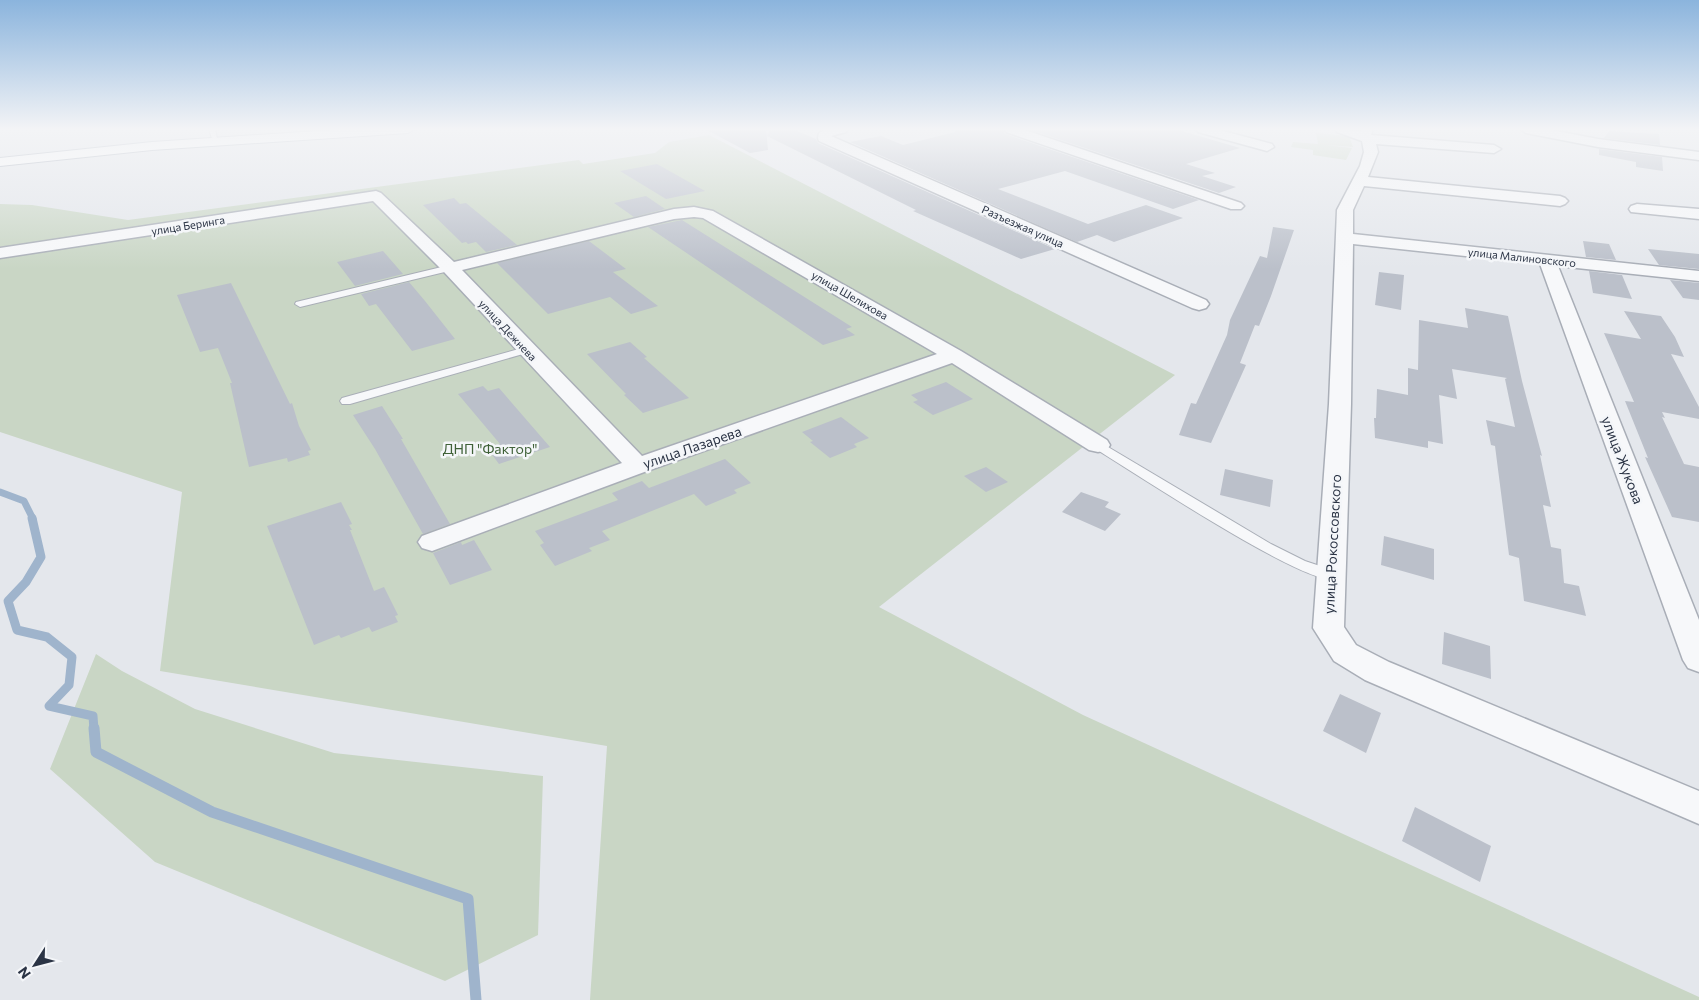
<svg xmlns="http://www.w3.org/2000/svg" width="1699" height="1000" viewBox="0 0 1699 1000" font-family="Commissioner,sans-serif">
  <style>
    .green { fill: #c9d6c5 }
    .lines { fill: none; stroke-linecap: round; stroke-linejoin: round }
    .stream-far2 { stroke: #9fb4cc; stroke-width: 7 }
    .stream-far1 { stroke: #9fb4cc; stroke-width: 9 }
    .stream { stroke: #9fb4cc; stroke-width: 11 }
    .building { fill: #bbc0ca }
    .lane-casing { stroke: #a9aeb7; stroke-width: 2 }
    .street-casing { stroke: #a9aeb7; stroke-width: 3 }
    .primary-casing { stroke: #a3abb8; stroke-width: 2 }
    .lane { fill: #f7f8fa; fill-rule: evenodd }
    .street { fill: #f7f8fa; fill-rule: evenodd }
    .primary { fill: #fff; fill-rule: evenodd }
    .labels { text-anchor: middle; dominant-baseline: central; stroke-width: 5; stroke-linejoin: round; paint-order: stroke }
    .far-street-label { font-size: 11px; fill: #2b3445; stroke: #f4f6f9 }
    .street-label { font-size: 14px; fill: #2b3445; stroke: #f4f6f9 }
    .park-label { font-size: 14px; fill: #3f6138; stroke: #f4f6f9 }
  </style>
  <rect width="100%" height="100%" fill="#e4e7ec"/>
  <!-- green -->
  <g class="green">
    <path d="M1316,133L1349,136L1353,147L1325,145L1352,148L1346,160L1313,155V150L1291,147L1293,142L1318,144Z"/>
    <path d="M709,135L1175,375L879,607L1083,715L1699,997V1000H590L607,746L160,671L182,492L0,432V204L32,205L128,220L579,160L583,164L655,153L669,142Z"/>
    <path d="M96,654L122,671L195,709L334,753L543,776L538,935L445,981L155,862L50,769Z"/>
  </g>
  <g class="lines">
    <!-- stream-far2 -->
    <path class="stream-far2" d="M0,492L24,501L33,519"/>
    <!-- stream-far1 -->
    <path class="stream-far1" d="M32,518L41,557L26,582L8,601L17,630L47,637L72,657L69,685L49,706L93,716L94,730"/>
    <!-- stream -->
    <path class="stream" d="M94,728L96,752L212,812L468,899L476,1000"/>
  </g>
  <!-- building -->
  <g class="building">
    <path d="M705,129H766L768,150L750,153Z"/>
    <path d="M770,129H792L816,139L818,143L1055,249L1021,259L913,211L916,210L767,136Z"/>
    <path d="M956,129H1002L1005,134L1199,200L1173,209L1065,171L998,189L1088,224L1146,205L1183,218L1114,242L1097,235L1077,242L850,142L881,136L903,145L955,132Z"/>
    <path d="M1028,129H1175L1240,148L1186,164L1215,173L1202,176L1236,187L1219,193Z"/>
    <path d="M1609,131L1659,134L1660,145L1604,138Z"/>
    <path d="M1599,149L1662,157L1663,171L1636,167V162L1599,155Z"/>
    <path d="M657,164L705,191L666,199L620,171Z"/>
    <path d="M646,196L665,209L634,217L614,203Z"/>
    <path d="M454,198L460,204L466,203L517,245L486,252L476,242L468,244L466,242L462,243L423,205Z"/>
    <path d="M682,220L852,327L846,329L855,335L823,345L648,227Z"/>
    <path d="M1273,227L1294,230L1271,296L1259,326L1255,325L1240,363L1246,365L1211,443L1179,435L1191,403L1196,404L1227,335L1230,320L1260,256L1267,258Z"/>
    <path d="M589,241L626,269L613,272L658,306L631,314L610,297L548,314L497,263Z"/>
    <path d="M1583,241L1609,244L1616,260L1586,257Z"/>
    <path d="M1648,249L1699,254V269L1659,265Z"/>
    <path d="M383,251L403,274L355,286L337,262Z"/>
    <path d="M1589,271L1622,275L1632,299L1593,293Z"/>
    <path d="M1379,272L1404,275L1401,310L1375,305Z"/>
    <path d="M1670,280L1699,283V300L1683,298Z"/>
    <path d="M409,282L425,301L455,339L412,351L376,304L369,306L361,294Z"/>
    <path d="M231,283L290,404L292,403L299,426L311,450L308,451L310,455L288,462L287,458L249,467L230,383H232L218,348L200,352L177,295Z"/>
    <path d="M1465,308L1508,316L1522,381L1542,456L1540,455L1551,507L1543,505L1551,547L1561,549L1564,583L1579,586L1586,616L1524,601L1519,558L1509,555L1495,446L1491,445L1486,420L1515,427L1505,379L1507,378L1452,369L1457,399L1439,395L1443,444L1428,441V448L1375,438L1374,418H1376L1377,389L1408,395V368L1418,370L1419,320L1468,328Z"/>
    <path d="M1624,311L1661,316L1675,337L1684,357L1671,354L1699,407V419L1662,412L1665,418L1662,417L1684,464L1699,467V522L1672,517L1645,457L1648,458L1625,401L1634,402L1604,333L1641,339Z"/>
    <path d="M630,342L647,357L644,358L689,398L643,413L624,395L626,394L587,354Z"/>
    <path d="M946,382L973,399L933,415L913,402L918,400L911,395Z"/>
    <path d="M483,386L488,391L499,388L550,447L499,464L487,448L500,444L458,394Z"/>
    <path d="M382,406L403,439H401L450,524L423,534L375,449L353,415Z"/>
    <path d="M841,417L869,438L854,444L857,447L830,458L810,442L813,441L802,432Z"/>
    <path d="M725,459L751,483L734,490L737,493L706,506L694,494L602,531L610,540L589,548L592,551L555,566L540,545L544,543L535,531L618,500L612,493L642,481L649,488Z"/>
    <path d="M986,467L1008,482L986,492L964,476Z"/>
    <path d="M1225,469L1273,480L1270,507L1220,495Z"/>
    <path d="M1081,492L1109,502L1105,507L1121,514L1105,531L1062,512Z"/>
    <path d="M341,502L352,524L349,525L352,530H350L374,591L384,587L398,615L395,616L398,622L372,632L369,627L341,638L339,635L314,645L267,526Z"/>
    <path d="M1384,536L1434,549V580L1381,565Z"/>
    <path d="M474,540L492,570L450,585L433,553L461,542L462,545Z"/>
    <path d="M1444,632L1490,646L1491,679L1442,664Z"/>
    <path d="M1340,694L1381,713L1366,753L1323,731Z"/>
    <path d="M1415,807L1491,846L1480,882L1402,841Z"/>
  </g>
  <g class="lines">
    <defs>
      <g id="lane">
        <path d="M209,129H215L218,143L213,142Z"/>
        <path d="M450,265L455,268L453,270L300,307L295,304L296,302Z"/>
        <path d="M526,347L531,350L530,352L350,404H342L340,401L342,398Z"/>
        <path d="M1098,441L1271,544L1305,561L1335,571L1338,575L1335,579C1306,587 1129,469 1094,448L1092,445L1094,442Z"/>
      </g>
      <g id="street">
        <path d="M826,129H848L846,132L831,136L1206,300L1209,304L1206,308L1199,310L1192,308L819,141L818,138L819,133Z"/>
        <path d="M1004,129H1022L1241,203L1244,206L1241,209H1231L1006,132Z"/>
        <path d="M1196,129H1216L1272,144L1274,147L1267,151L1198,132Z"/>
        <path d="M1335,129L1360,131L1361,129H1373L1371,135L1494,145L1501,149L1494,153L1376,144L1378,152L1368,177L1560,196L1565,198L1568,201L1565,204L1560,206L1364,186L1353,210V234L1699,271V281L1558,266L1699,620V672L1688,668L1683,660L1540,264L1353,244L1351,404L1344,627L1356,645L1389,662L1699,791V824L1365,680L1334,661L1313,628L1329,404L1337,210L1360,166L1364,152L1362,141L1337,132Z"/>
        <path d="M1520,129H1546L1598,139L1699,152V160L1598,147L1526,133Z"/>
        <path d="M376,191L381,193L454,262L674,209L694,207L713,211L961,351L1107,440L1110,445L1107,450L1098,452L1089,450L952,363L647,471L432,551L422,548L418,542L422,536L622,463L444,272L373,201L0,258V248ZM694,217L703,218L937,354L642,456L462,270L674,219Z"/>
        <path d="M1637,204L1699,209V219L1631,212L1629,209L1631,206Z"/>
      </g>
      <path id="primary" d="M348,129H415L408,133L152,150L0,166V158L152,142Z"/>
    </defs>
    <!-- lane casing -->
    <use href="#lane" class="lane-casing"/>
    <!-- street casing -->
    <use href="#street" class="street-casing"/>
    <!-- primary casing -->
    <use href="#primary" class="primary-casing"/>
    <!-- lane -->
    <use href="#lane" class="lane"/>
    <!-- street -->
    <use href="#street" class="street"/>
    <!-- primary -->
    <use href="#primary" class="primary"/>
  </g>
  <!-- sky -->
  <linearGradient id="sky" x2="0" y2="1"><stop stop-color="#8bb4dd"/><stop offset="0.48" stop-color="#f3f4f6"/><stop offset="1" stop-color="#f3f4f6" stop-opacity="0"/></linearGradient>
  <rect width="1699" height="269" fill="url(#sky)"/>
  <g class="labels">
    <!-- far-street labels -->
    <g class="far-street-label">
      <text transform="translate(188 225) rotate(-9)">улица Беринга</text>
      <text transform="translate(1023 226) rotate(24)">Разъезжая улица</text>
      <text transform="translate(1522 257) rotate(6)">улица Малиновского</text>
      <text transform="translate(850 295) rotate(30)">улица Шелихова</text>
      <text transform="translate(508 330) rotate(47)">улица Дежнева</text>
    </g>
    <!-- street labels -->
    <g class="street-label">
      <text transform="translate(692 447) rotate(-19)">улица Лазарева</text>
      <text transform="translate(1623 460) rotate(69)">улица Жукова</text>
      <text transform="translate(1332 544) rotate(-87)">улица Рокоссовского</text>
    </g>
    <!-- park labels -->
    <g class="park-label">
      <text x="490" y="448">ДНП "Фактор"</text>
    </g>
  </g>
  <!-- north arrow -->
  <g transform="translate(35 965) rotate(234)" stroke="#f4f6f9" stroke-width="4" paint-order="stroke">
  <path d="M0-4L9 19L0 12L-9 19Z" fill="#2b3445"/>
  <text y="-8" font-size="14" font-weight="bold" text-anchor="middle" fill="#2b3445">N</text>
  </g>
</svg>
